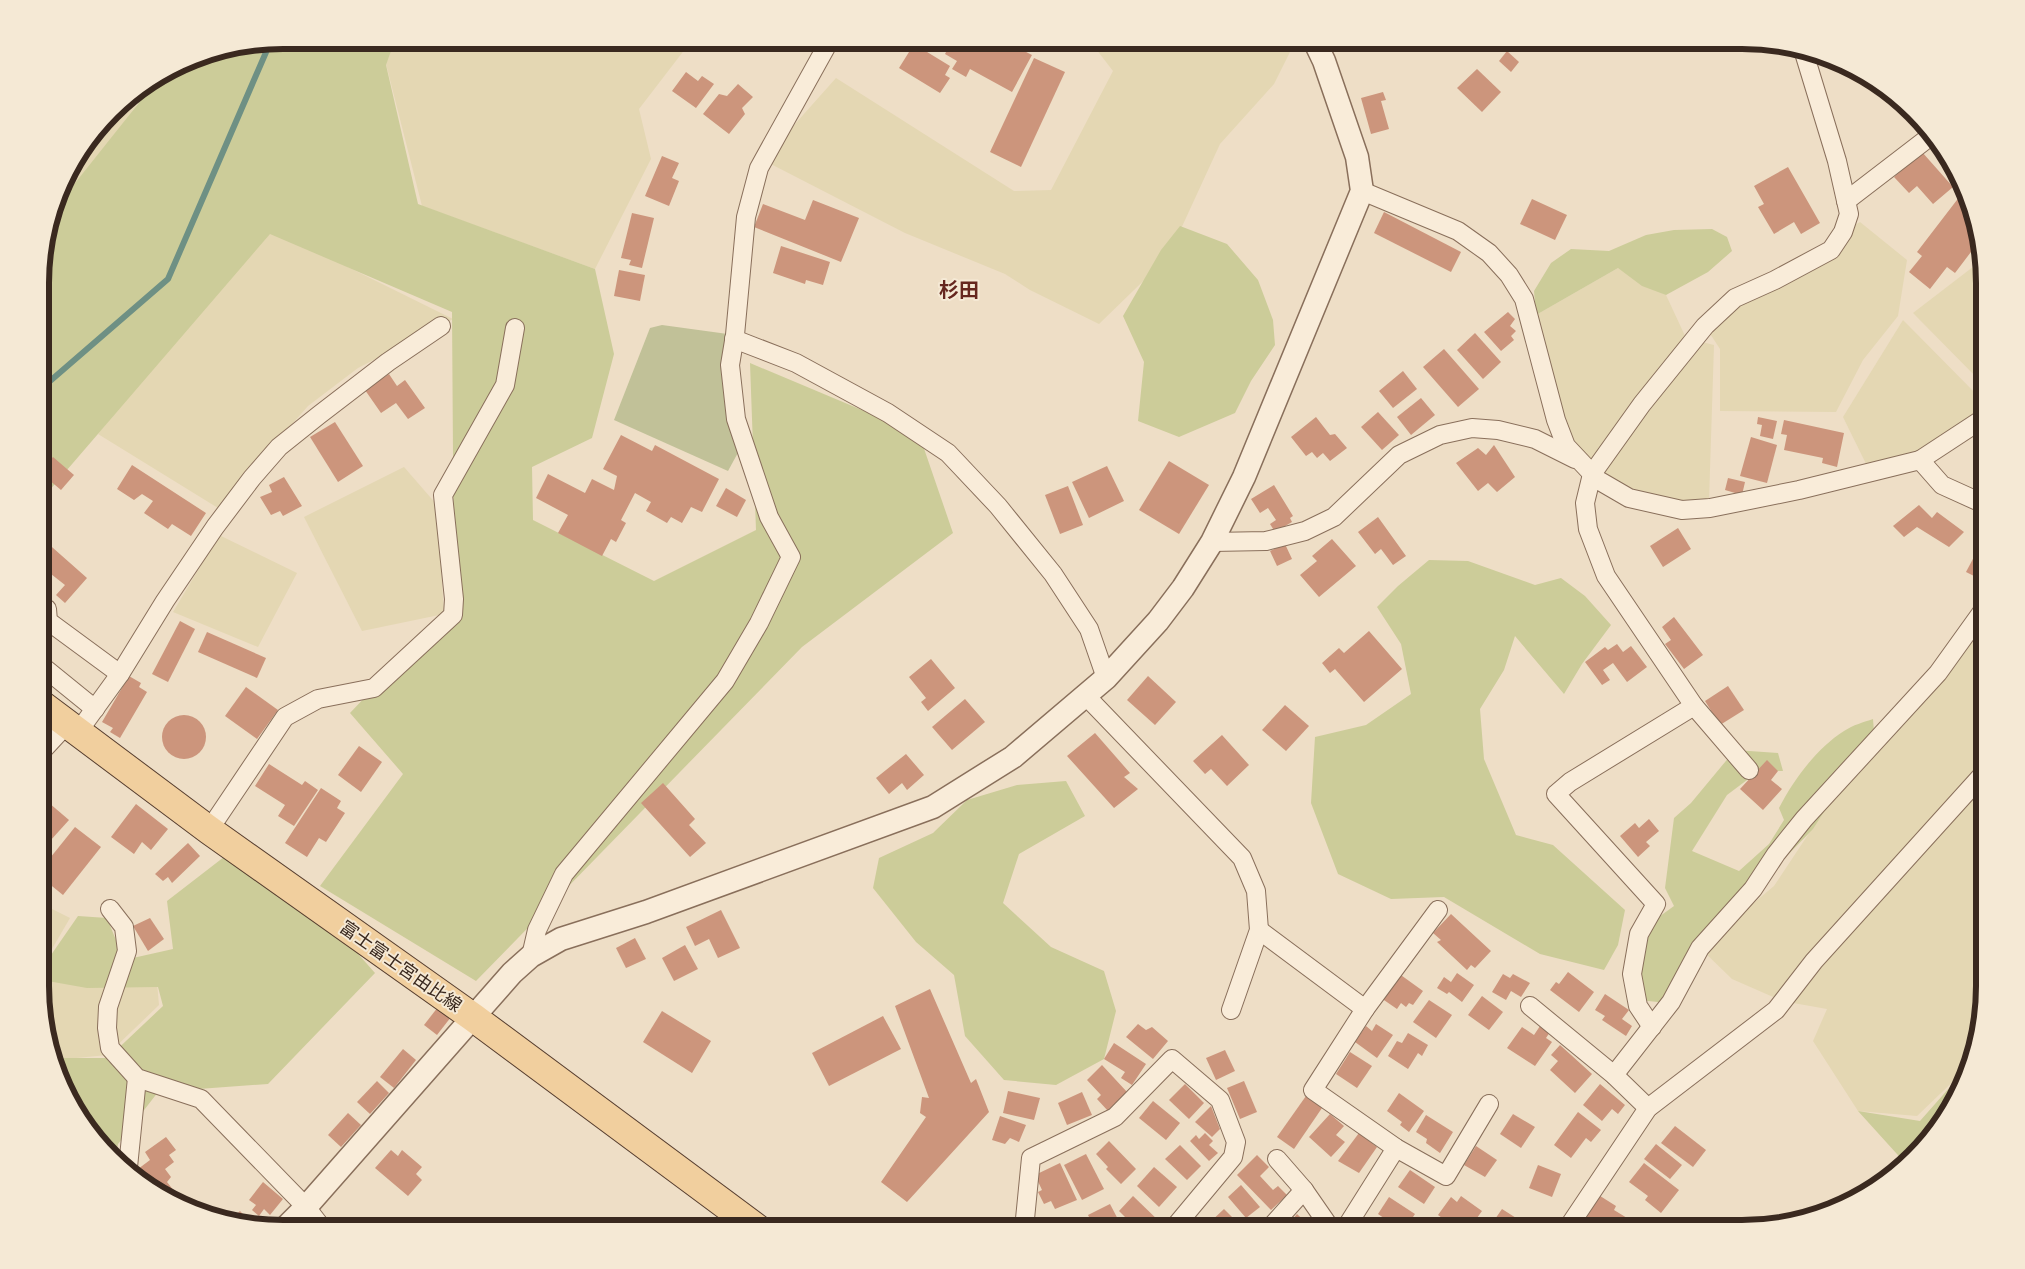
<svg xmlns="http://www.w3.org/2000/svg" width="2025" height="1269" viewBox="0 0 2025 1269" font-family="'IBM Plex Serif','Noto Sans JP',serif">
  <style>
    .farmland { fill: #e4d7b3 }
    .green { fill: #cc9 }
    .cemetery { fill: #c1c198 }
    .lines { fill: none; stroke-linecap: round; stroke-linejoin: round }
    .stream { stroke: #6e9084; stroke-width: 6 }
    .building { fill: #cc957c }
    .minor-casing { stroke: #896f5b; stroke-width: 20 }
    .tertiary-casing { stroke: #896f5b; stroke-width: 25 }
    .primary-casing { stroke: #573e2f; stroke-width: 30 }
    .minor { stroke: #f9ecd9; stroke-width: 18 }
    .tertiary { stroke: #f9ecd9; stroke-width: 22 }
    .primary { stroke: #f1cf9e; stroke-width: 28 }
    .labels { text-anchor: middle; dominant-baseline: central; stroke-width: 4; stroke-linejoin: round; paint-order: stroke }
    .street-label { font-size: 18px; fill: #3a291f; stroke: #f5e9d5 }
    .quarter-label { font-size: 20px; font-weight: bold; fill: #66271f; stroke: #f5e9d5 }
    .rim { fill: none; stroke: #3a291f; stroke-width: 6 }
  </style>
  <rect width="100%" height="100%" fill="#eedec6"/>
  <!-- farmland -->
  <g class="farmland">
    <path d="M395,40H692L639,109L651,159L595,269L422,206L386,64Z"/>
    <path d="M1089,40H1296L1274,84L1220,144L1168,257L1099,324L1030,290L1005,274L905,233L763,160L836,78L1014,191L1051,190L1113,71Z"/>
    <path d="M147,85L142,97L56,223L48,231L65,175L123,101Z"/>
    <path d="M1860,222L1907,260L1898,316L1863,360L1836,412L1720,411V349L1705,326L1775,280L1843,232Z"/>
    <path d="M265,226L453,319L358,368L308,406L218,508L98,434Z"/>
    <path d="M1982,260L1984,267V385L1913,313Z"/>
    <path d="M1618,268L1666,295L1686,338L1714,345L1709,501L1685,503L1598,480L1574,454L1536,315Z"/>
    <path d="M1903,320L1984,402V412L1923,453L1870,472L1843,417Z"/>
    <path d="M404,467L437,505L444,614L362,631L304,517Z"/>
    <path d="M219,535L297,573L258,647L173,612Z"/>
    <path d="M1984,608V1002L1978,1036L1965,1070L1917,1116L1858,1111L1813,1041L1827,1009L1782,1001L1732,979L1700,948L1774,886L1833,797Z"/>
    <path d="M42,904L70,918L42,966Z"/>
    <path d="M42,980L157,983L159,1005L107,1055L56,1060L42,1017Z"/>
  </g>
  <!-- green -->
  <g class="green">
    <path d="M283,40H395L386,65L418,204L595,269L614,354L592,438L532,467L533,520L654,581L756,530L750,363L919,434L953,533L802,647L476,981L320,886L403,774L350,713L444,614L454,599L452,312L270,234L42,499V252L56,207L138,104L149,84L190,58Z"/>
    <path d="M1180,226L1227,244L1258,280L1273,320L1275,345L1251,381L1235,413L1179,437L1138,421L1144,362L1123,316L1161,250Z"/>
    <path d="M1712,229L1727,237L1732,251L1708,272L1666,295L1642,286L1618,268L1536,315L1534,291L1551,263L1571,249L1609,251L1646,235L1674,230Z"/>
    <path d="M1429,560L1468,561L1535,585L1561,578L1585,596L1611,625L1582,664L1564,694L1515,636L1504,670L1480,709L1484,759L1516,835L1553,845L1625,910L1618,945L1604,970L1540,954L1444,897L1391,899L1338,874L1311,803L1315,737L1366,725L1411,694L1401,644L1377,607L1398,586Z"/>
    <path d="M1873,719L1875,745L1839,788L1813,829L1779,864L1706,932L1686,954L1672,984L1667,1003L1639,1000L1636,962L1645,927L1674,906L1665,888L1674,818L1691,803L1735,750L1778,753L1783,771H1759L1727,795L1692,851L1739,871L1769,844L1784,820L1779,808C1794,779 1817,748 1844,731C1853,725 1864,722 1873,719Z"/>
    <path d="M1066,781L1085,816L1019,854L1003,903L1051,947L1104,971L1116,1011L1104,1059L1056,1085L1004,1080L965,1036L954,975L916,942L873,888L879,858L933,833L967,800L1017,785Z"/>
    <path d="M224,857L336,929L375,973L268,1084L158,1092L118,1144L116,1154L73,1108L56,1058H108L163,1006L158,987L87,988L42,980V968L78,916L107,918L124,960L173,949L167,901Z"/>
    <path d="M1975,1050C1968,1086 1935,1142 1906,1164L1858,1111L1920,1121L1965,1070Z"/>
  </g>
  <!-- cemetery -->
  <path class="cemetery" d="M662,325L735,335L740,449L728,471L614,420L650,328Z"/>
  <g class="lines">
    <!-- stream -->
    <path class="stream" d="M42,388L168,279L270,43"/>
  </g>
  <!-- building -->
  <g class="building">
    <path d="M952,40H1003L1032,55L1012,92L970,69L966,77L952,69L957,61L945,54Z"/>
    <path d="M914,44L950,66L945,75L950,78L940,93L899,68Z"/>
    <path d="M1507,51L1519,62L1511,72L1499,61Z"/>
    <path d="M1034,58L1065,72L1021,167L990,152Z"/>
    <path d="M1477,69L1501,92L1482,112L1457,88Z"/>
    <path d="M686,72L698,81L702,76L714,84L696,108L672,91Z"/>
    <path d="M738,84L753,97L742,108L745,114L729,134L703,114L719,94L727,96Z"/>
    <path d="M1383,92L1386,100L1381,101L1389,129L1371,134L1361,98Z"/>
    <path d="M1922,152L1953,187L1933,204L1917,186L1909,193L1894,177Z"/>
    <path d="M662,156L679,163L672,178L679,181L669,206L645,196Z"/>
    <path d="M1788,167L1820,223L1801,234L1794,222L1774,234L1758,207L1764,204L1754,186Z"/>
    <path d="M1960,196L1964,200L1977,244L1955,273L1947,267L1930,289L1909,272L1922,256L1917,252Z"/>
    <path d="M1532,199L1567,215L1555,240L1520,224Z"/>
    <path d="M813,200L859,218L841,262L754,227L763,204L805,220Z"/>
    <path d="M1384,212L1461,252L1451,272L1374,233Z"/>
    <path d="M632,213L654,218L642,268L629,265L631,260L621,258Z"/>
    <path d="M781,246L830,262L823,285L806,280L805,284L773,273Z"/>
    <path d="M619,270L645,275L640,301L614,296Z"/>
    <path d="M1508,312L1515,319L1510,326L1516,331L1511,336L1514,340L1501,351L1484,332Z"/>
    <path d="M1475,333L1501,362L1483,379L1457,350Z"/>
    <path d="M1444,349L1479,389L1458,407L1423,367Z"/>
    <path d="M1403,371L1417,389L1393,408L1379,391Z"/>
    <path d="M389,374L397,386L405,380L425,408L408,419L396,403L381,413L365,390Z"/>
    <path d="M1421,398L1435,415L1411,435L1397,417Z"/>
    <path d="M1378,412L1399,435L1382,450L1361,427Z"/>
    <path d="M1316,417L1330,435L1335,434L1347,448L1330,461L1323,453L1317,458L1312,452L1306,456L1291,437Z"/>
    <path d="M1758,417L1777,421L1773,439L1760,436L1762,425L1757,424Z"/>
    <path d="M1784,420L1844,433L1837,467L1822,463L1823,458L1784,450L1787,435L1781,434Z"/>
    <path d="M335,422L363,466L338,482L310,437Z"/>
    <path d="M621,435L652,451L655,445L719,479L702,512L691,507L682,523L671,517L667,523L646,511L651,502L635,493L621,520L626,523L616,542L611,539L602,556L558,533L568,515L536,498L548,474L585,493L592,479L614,490L617,476L603,469Z"/>
    <path d="M1751,437L1777,445L1767,483L1740,476Z"/>
    <path d="M1494,445L1515,477L1497,492L1488,483L1478,491L1456,463L1478,448L1486,455Z"/>
    <path d="M53,457L74,475L61,490L42,474V470Z"/>
    <path d="M1169,461L1209,485L1179,534L1139,510Z"/>
    <path d="M132,465L206,513L191,536L172,524L168,529L144,513L153,501L142,494L134,500L117,489Z"/>
    <path d="M1107,466L1124,501L1089,518L1072,482Z"/>
    <path d="M284,477L302,506L283,516L280,511L271,515L260,497L272,492L269,485Z"/>
    <path d="M1728,478L1745,482L1742,495L1725,490Z"/>
    <path d="M1274,485L1293,516L1290,518L1292,522L1275,532L1270,524L1276,520L1268,508L1260,513L1251,499Z"/>
    <path d="M1068,486L1083,525L1060,534L1045,495Z"/>
    <path d="M726,488L746,500L737,517L716,506Z"/>
    <path d="M1919,505L1932,518L1937,512L1964,532L1949,547L1917,527L1904,537L1893,526Z"/>
    <path d="M1378,517L1406,556L1393,565L1381,549L1375,554L1358,532Z"/>
    <path d="M1678,528L1691,549L1663,567L1650,546Z"/>
    <path d="M1984,538V581L1966,572Z"/>
    <path d="M1332,539L1356,566L1319,597L1300,575L1317,561L1312,556Z"/>
    <path d="M44,540L87,578L65,603L56,595L65,585L51,574L42,584V543Z"/>
    <path d="M1285,544L1292,559L1277,566L1270,551Z"/>
    <path d="M1674,617L1703,655L1684,669L1665,644L1671,640L1662,627Z"/>
    <path d="M180,621L195,629L168,682L152,674Z"/>
    <path d="M1369,631L1402,669L1364,702L1335,669L1330,673L1322,663L1339,648L1344,653Z"/>
    <path d="M207,632L266,658L257,678L198,652Z"/>
    <path d="M1617,644L1623,652L1631,646L1647,667L1627,682L1613,663L1603,670L1610,680L1602,685L1585,662L1605,647L1608,650Z"/>
    <path d="M931,659L955,688L928,711L921,702L926,698L909,677Z"/>
    <path d="M129,676L141,683L139,687L147,692L120,738L110,732L113,728L102,722Z"/>
    <path d="M1148,676L1176,702L1155,725L1127,700Z"/>
    <path d="M1728,686L1744,710L1720,725L1705,701Z"/>
    <path d="M246,687L278,710L257,739L225,716Z"/>
    <path d="M965,699L985,722L952,750L932,727Z"/>
    <path d="M1285,705L1309,726L1286,751L1262,730Z"/>
    <circle cx="184" cy="737" r="22"/>
    <path d="M1095,733L1130,773L1124,777L1138,789L1114,808L1067,756Z"/>
    <path d="M1222,735L1249,765L1227,786L1211,769L1205,774L1193,761Z"/>
    <path d="M359,746L382,762L361,792L338,775Z"/>
    <path d="M906,754L924,775L907,790L902,783L889,794L876,778Z"/>
    <path d="M1767,760L1778,771L1771,780L1782,789L1763,810L1740,789Z"/>
    <path d="M269,764L302,785L305,781L318,790L294,826L278,816L285,805L255,786Z"/>
    <path d="M663,783L695,819L689,825L706,843L690,857L641,803Z"/>
    <path d="M321,788L341,801L337,808L345,813L326,842L319,838L307,857L285,843Z"/>
    <path d="M42,797L69,820L50,841L42,835Z"/>
    <path d="M136,804L168,829L151,850L142,842L134,854L111,837Z"/>
    <path d="M1649,819L1659,831L1646,842L1650,846L1638,857L1620,836L1635,823L1639,828Z"/>
    <path d="M75,827L101,847L63,895L42,878V868Z"/>
    <path d="M188,843L200,856L172,883L168,877L163,881L155,874Z"/>
    <path d="M721,910L740,948L718,958L709,939L695,946L686,927Z"/>
    <path d="M1451,914L1491,951L1475,968L1471,965L1467,970L1437,942L1441,940L1433,933Z"/>
    <path d="M150,918L164,939L148,951L133,926Z"/>
    <path d="M635,938L646,959L626,968L616,948Z"/>
    <path d="M685,945L698,969L674,981L662,958Z"/>
    <path d="M1568,972L1594,992L1579,1012L1550,990L1556,982L1559,984Z"/>
    <path d="M1398,973L1423,991L1413,1005L1409,1003L1406,1007L1401,1003L1397,1009L1381,998Z"/>
    <path d="M1457,973L1474,985L1462,1002L1449,992L1447,994L1437,988L1444,977L1451,982Z"/>
    <path d="M1503,974L1510,978L1513,974L1530,983L1521,997L1511,991L1506,1000L1492,992Z"/>
    <path d="M930,989L971,1083L976,1079L989,1112L907,1202L881,1182L926,1117L920,1113L922,1097L929,1098L895,1006Z"/>
    <path d="M1605,994L1629,1010L1622,1019L1632,1026L1626,1036L1602,1020L1605,1016L1595,1010Z"/>
    <path d="M1482,996L1503,1012L1489,1030L1468,1015Z"/>
    <path d="M1429,1000L1452,1015L1436,1038L1413,1022Z"/>
    <path d="M438,1007L451,1017L437,1035L424,1025Z"/>
    <path d="M662,1011L711,1041L692,1073L643,1042Z"/>
    <path d="M883,1016L901,1049L829,1086L812,1053Z"/>
    <path d="M1138,1024L1146,1030L1152,1027L1168,1041L1153,1059L1126,1037Z"/>
    <path d="M1376,1024L1393,1035L1377,1058L1355,1042L1366,1026L1372,1031Z"/>
    <path d="M1540,1026L1550,1032L1546,1038L1552,1042L1535,1066L1507,1048L1522,1027L1534,1035Z"/>
    <path d="M1408,1033L1428,1045L1422,1056L1418,1053L1408,1069L1388,1056L1397,1041L1402,1043Z"/>
    <path d="M1114,1043L1146,1064L1132,1085L1121,1078L1125,1072L1104,1059Z"/>
    <path d="M1560,1045L1592,1074L1575,1093L1550,1070L1558,1061L1551,1055Z"/>
    <path d="M403,1049L416,1060L394,1088L380,1077Z"/>
    <path d="M1225,1050L1235,1071L1216,1080L1206,1058Z"/>
    <path d="M1350,1052L1372,1066L1357,1088L1336,1074Z"/>
    <path d="M1102,1065L1127,1092L1108,1111L1097,1099L1101,1095L1087,1080Z"/>
    <path d="M377,1081L389,1093L370,1114L357,1102Z"/>
    <path d="M1244,1081L1257,1112L1240,1119L1227,1088Z"/>
    <path d="M1185,1084L1204,1103L1189,1119L1169,1100Z"/>
    <path d="M1600,1084L1625,1105L1618,1114L1612,1109L1602,1121L1583,1105Z"/>
    <path d="M1008,1091L1040,1098L1034,1120L1003,1113Z"/>
    <path d="M1082,1092L1092,1115L1067,1125L1058,1103Z"/>
    <path d="M1399,1093L1424,1111L1409,1132L1400,1125L1402,1122L1387,1111Z"/>
    <path d="M1306,1096L1322,1108L1294,1149L1277,1137Z"/>
    <path d="M1153,1101L1180,1123L1166,1140L1139,1118Z"/>
    <path d="M1211,1106L1220,1129L1212,1137L1195,1122Z"/>
    <path d="M1578,1112L1601,1130L1591,1142L1586,1138L1571,1158L1554,1145Z"/>
    <path d="M348,1113L361,1125L341,1147L328,1135Z"/>
    <path d="M1330,1114L1344,1126L1336,1135L1345,1142L1331,1157L1309,1137Z"/>
    <path d="M1513,1114L1535,1127L1521,1148L1500,1134Z"/>
    <path d="M1426,1115L1453,1132L1440,1153L1426,1143L1427,1139L1416,1132Z"/>
    <path d="M1000,1116L1026,1125L1019,1142L1010,1138L1005,1144L992,1140Z"/>
    <path d="M1675,1126L1706,1150L1693,1167L1661,1143Z"/>
    <path d="M1205,1133L1213,1141L1209,1145L1218,1153L1209,1161L1190,1141L1196,1135L1199,1139Z"/>
    <path d="M1359,1133L1377,1147L1359,1173L1338,1161Z"/>
    <path d="M166,1137L176,1150L169,1155L174,1162L165,1169L171,1177L167,1182L178,1196L173,1200L148,1188L143,1182L146,1180L138,1169L150,1160L145,1152Z"/>
    <path d="M1109,1141L1136,1169L1121,1184L1106,1169L1108,1167L1096,1154Z"/>
    <path d="M1656,1144L1682,1165L1670,1179L1644,1159Z"/>
    <path d="M1180,1145L1201,1166L1187,1180L1165,1159Z"/>
    <path d="M1476,1146L1497,1160L1485,1177L1464,1165Z"/>
    <path d="M391,1150L398,1156L402,1150L422,1167L416,1174L422,1180L408,1196L375,1168Z"/>
    <path d="M1086,1154L1104,1189L1082,1200L1064,1165Z"/>
    <path d="M1257,1155L1269,1167L1260,1176L1273,1190L1278,1186L1287,1195L1271,1210L1237,1175Z"/>
    <path d="M1060,1163L1077,1200L1055,1209L1051,1201L1044,1204L1038,1192L1042,1190L1035,1175Z"/>
    <path d="M1644,1163L1679,1190L1661,1213L1645,1200L1648,1196L1629,1182Z"/>
    <path d="M1538,1165L1561,1174L1552,1197L1529,1188Z"/>
    <path d="M1154,1167L1177,1187L1159,1207L1137,1186Z"/>
    <path d="M1410,1170L1435,1187L1424,1204L1398,1187Z"/>
    <path d="M263,1182L283,1199L270,1215L264,1209L259,1216L252,1210L256,1205L249,1200Z"/>
    <path d="M1241,1185L1260,1207L1246,1218L1228,1197Z"/>
    <path d="M1597,1194L1616,1206L1614,1210L1645,1229H1590L1580,1221Z"/>
    <path d="M1133,1196L1162,1224L1157,1229H1137L1119,1211Z"/>
    <path d="M1461,1196L1482,1211L1469,1229H1457L1438,1215L1451,1197L1457,1202Z"/>
    <path d="M1389,1197L1415,1214L1405,1229H1400L1378,1214Z"/>
    <path d="M1110,1204L1123,1229H1095L1088,1215Z"/>
    <path d="M1224,1209L1244,1229H1210L1207,1225Z"/>
    <path d="M1502,1209L1524,1223L1520,1229H1480L1487,1218L1493,1222Z"/>
    <path d="M240,1211L253,1225L228,1222Z"/>
    <path d="M1297,1214L1313,1229H1285Z"/>
  </g>
  <g class="lines">
    <defs>
      <g id="minor">
        <path d="M1362,191L1458,231L1489,253L1509,275L1524,299L1556,420L1566,446L1598,480L1629,498L1682,510L1710,508L1799,490L1920,460L1942,485L1984,504"/>
        <path d="M1846,201L1932,135"/>
        <path d="M734,339L796,363L888,413L948,453L998,506L1053,574L1089,629L1106,678"/>
        <path d="M1920,460L1984,418"/>
        <path d="M1212,542L1266,541L1305,531L1334,517L1399,455L1440,435L1472,428L1498,430L1535,439L1575,459"/>
        <path d="M47,609L48,621L120,674"/>
        <path d="M42,666L95,709"/>
        <path d="M1085,695L1242,858L1256,891L1259,930L1231,1010"/>
        <path d="M78,732L120,674L165,601L215,527L252,478L279,447L319,415L388,362L441,326"/>
        <path d="M42,751L67,724"/>
        <path d="M1749,770L1694,706L1606,576L1588,529L1585,503L1592,474L1642,404L1705,326L1735,298L1775,280L1831,250L1843,232L1849,214L1837,161L1805,56L1812,52"/>
        <path d="M209,830L285,717L318,699L374,688L453,615L454,599L443,495L505,385L515,328"/>
        <path d="M110,909L124,927L127,951L108,1007L107,1028L110,1048L137,1078L201,1099L306,1207L323,1229"/>
        <path d="M1438,910L1365,1009L1313,1090L1396,1148L1446,1176L1489,1104"/>
        <path d="M1259,930L1365,1009"/>
        <path d="M531,956L537,930L564,874L725,681L759,623L791,557L769,517L736,419L730,365L735,335L746,217L759,168L830,40"/>
        <path d="M1530,1006L1614,1075L1648,1108"/>
        <path d="M1652,1027L1638,1006L1632,974L1639,934L1656,904L1556,794L1570,782L1694,706"/>
        <path d="M1614,1075L1671,1002L1700,948L1753,889L1776,854L1804,819L1938,673L1984,609"/>
        <path d="M1277,1159L1304,1190L1331,1229"/>
        <path d="M128,1167L137,1078"/>
        <path d="M1024,1229L1031,1158L1115,1117L1172,1059L1220,1100L1236,1142L1233,1157L1173,1229"/>
        <path d="M1269,1229L1304,1190"/>
        <path d="M1345,1229L1396,1148"/>
        <path d="M1567,1229L1648,1108L1776,1010L1814,961L1984,773"/>
      </g>
      <path id="tertiary" d="M284,1229L306,1207L512,973L531,956L561,939L646,912L933,807L1013,757L1106,678L1158,621L1183,588L1212,542L1244,477L1362,191L1357,157L1324,61L1314,40"/>
      <path id="primary" d="M42,705L209,830L474,1018L758,1229"/>
    </defs>
    <!-- minor casing -->
    <use href="#minor" class="minor-casing"/>
    <!-- tertiary casing -->
    <use href="#tertiary" class="tertiary-casing"/>
    <!-- primary casing -->
    <use href="#primary" class="primary-casing"/>
    <!-- minor -->
    <use href="#minor" class="minor"/>
    <!-- tertiary -->
    <use href="#tertiary" class="tertiary"/>
    <!-- primary -->
    <use href="#primary" class="primary"/>
  </g>
  <g class="labels">
    <!-- street labels -->
    <g class="street-label">
      <text transform="translate(401 966) rotate(35)">富士富士宮由比線</text>
    </g>
    <!-- quarter labels -->
    <g class="quarter-label">
      <text x="959" y="289">杉田</text>
    </g>
  </g>
  <!-- crop -->
  <path d="M0 0H2025V1269H0ZM283 49H1742A234 234 0 0 1 1976 283V986A234 234 0 0 1 1742 1220H283A234 234 0 0 1 49 986V283A234 234 0 0 1 283 49Z" fill="#f5e9d5" fill-rule="evenodd"/>
  <path class="rim" d="M283 49H1742A234 234 0 0 1 1976 283V986A234 234 0 0 1 1742 1220H283A234 234 0 0 1 49 986V283A234 234 0 0 1 283 49Z"/>
</svg>
